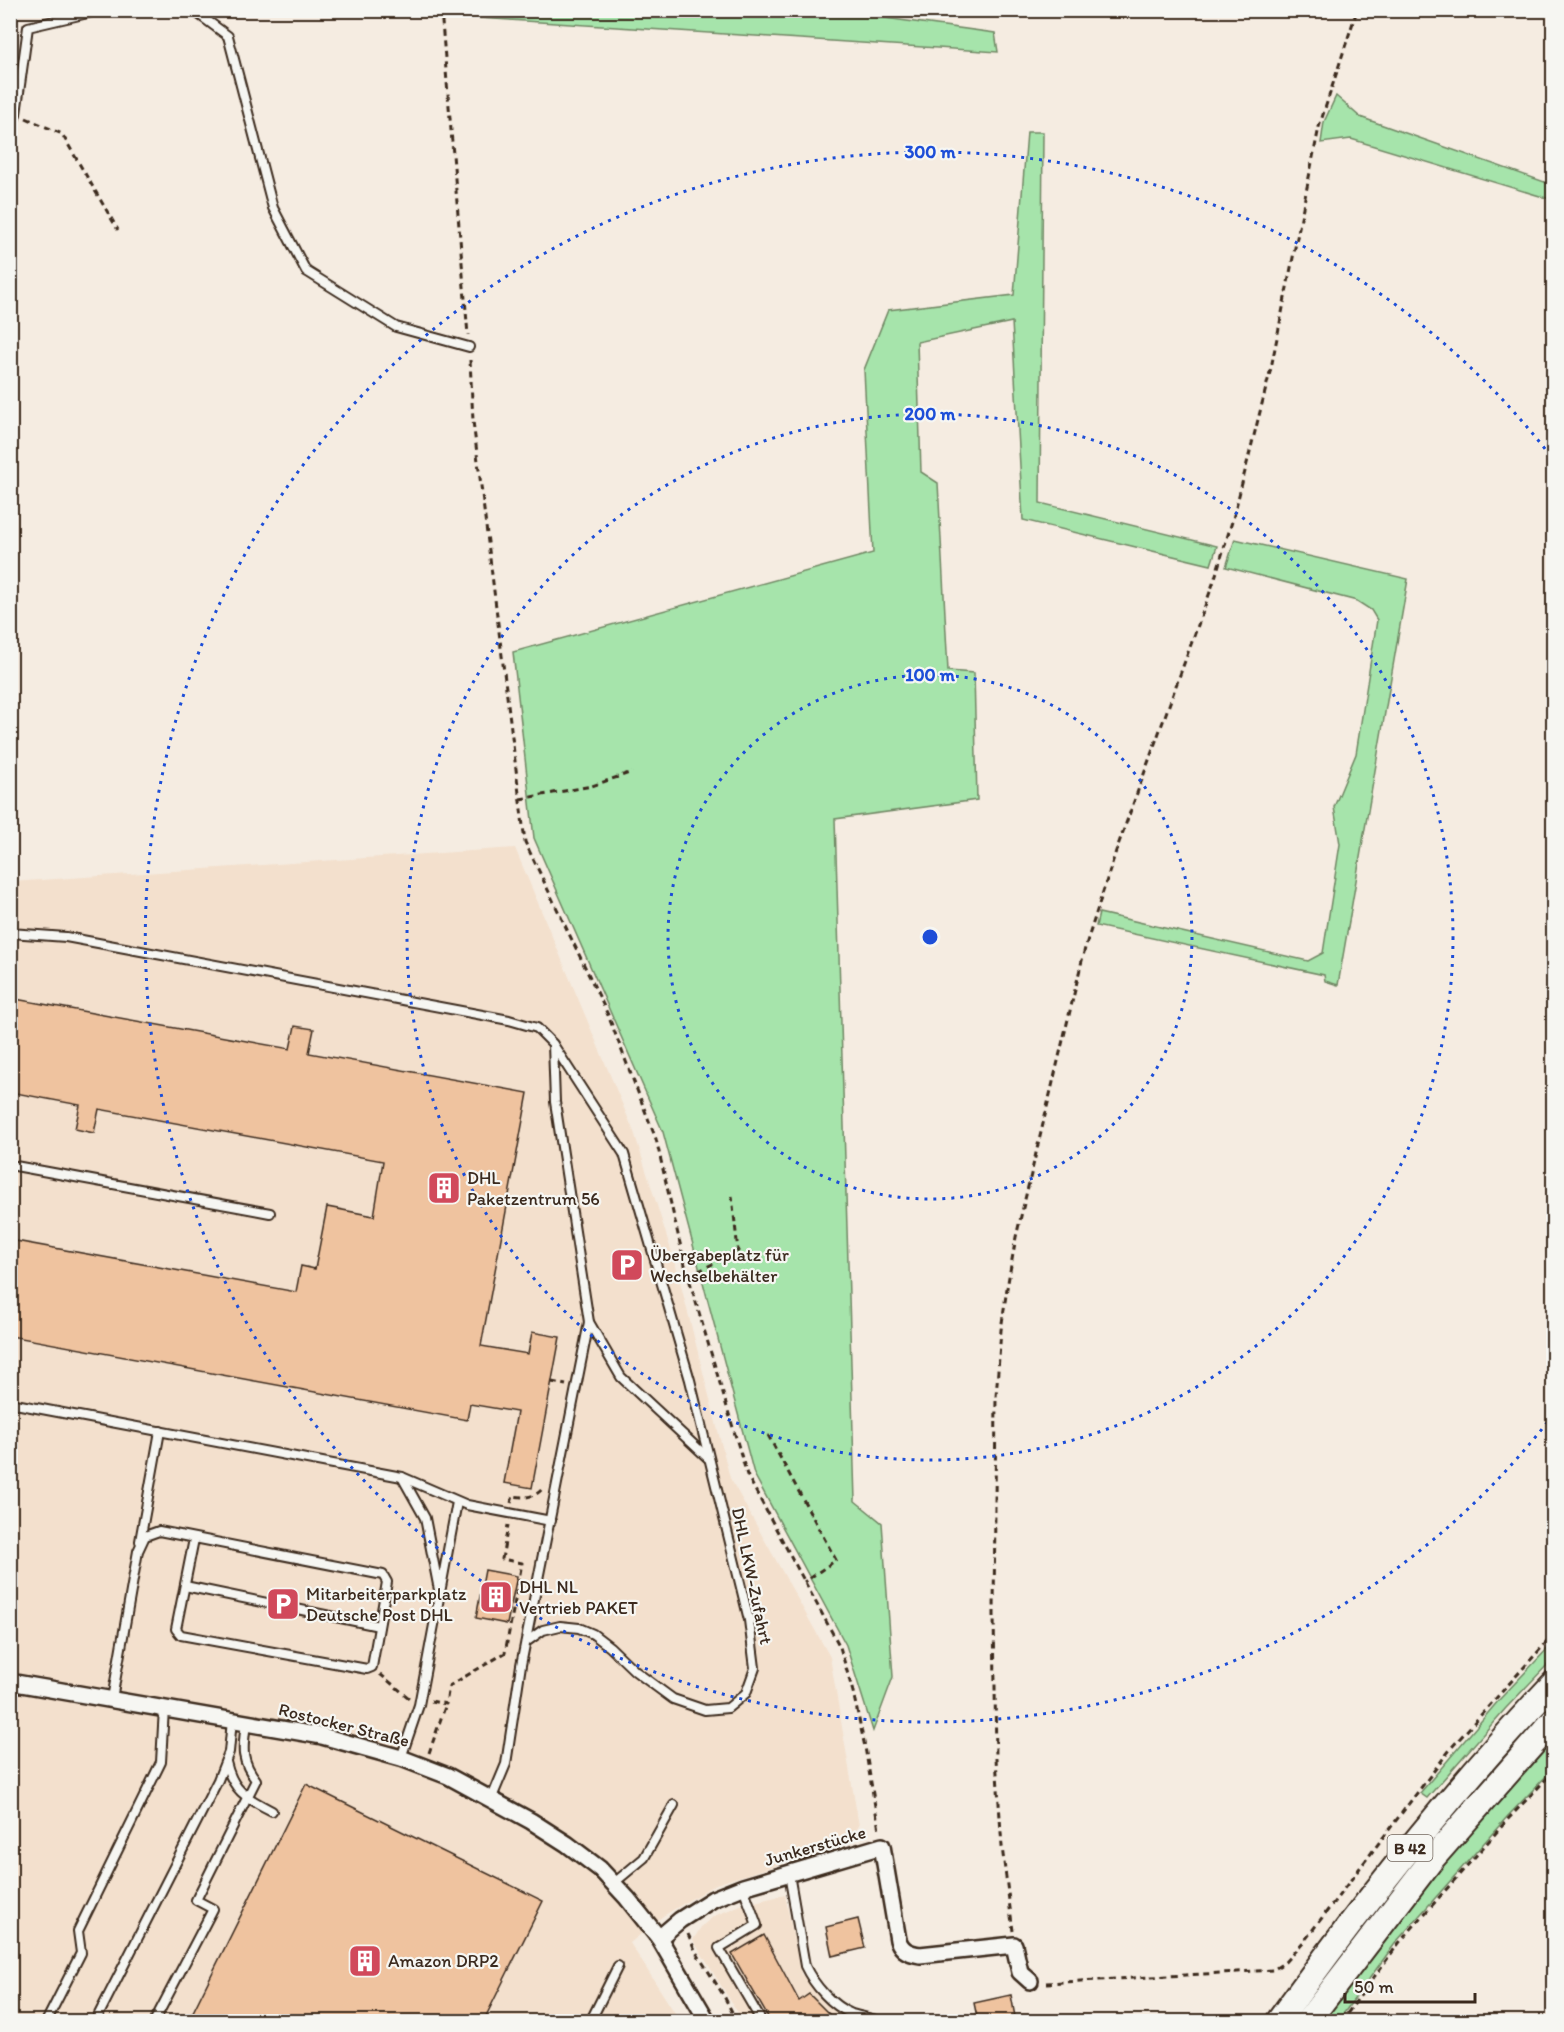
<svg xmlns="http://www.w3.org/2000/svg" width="1564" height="2032" viewBox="0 0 1564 2032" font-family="Itim,sans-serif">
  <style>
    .built { fill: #f3e0cd }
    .green { fill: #a6e4ab; stroke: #708764; stroke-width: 1.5 }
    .building { fill: #efc39f; stroke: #3b2a1e; stroke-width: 1.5 }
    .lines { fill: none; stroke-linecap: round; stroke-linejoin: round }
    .service-casing { stroke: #3b2a1e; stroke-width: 12 }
    .minor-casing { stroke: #3b2a1e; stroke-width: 20 }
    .trunk-casing { stroke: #3b2a1e; stroke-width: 28 }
    .path { stroke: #3b2a1e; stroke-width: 3; stroke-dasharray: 6 4.5; stroke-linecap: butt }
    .service { stroke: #f6f6f2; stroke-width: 8 }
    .minor { stroke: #f6f6f2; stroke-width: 15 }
    .trunk { stroke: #f6f6f2; stroke-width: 24 }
    .ring { fill: none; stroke: #1d4ed8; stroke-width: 3; stroke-dasharray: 3 6 }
    .labels { text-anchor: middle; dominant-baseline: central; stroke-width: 4.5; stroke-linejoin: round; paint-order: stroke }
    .shield { fill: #f6f6f2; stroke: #73675e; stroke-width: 1.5 }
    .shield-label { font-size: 16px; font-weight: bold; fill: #3b2a1e }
    .poi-label { font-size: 18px; fill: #3b2a1e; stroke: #f6f6f2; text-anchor: start }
    .street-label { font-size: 18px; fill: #3b2a1e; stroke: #f6f6f2 }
    .centre { fill: #1d4ed8; stroke: #f6f6f2; stroke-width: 3 }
    .ring-label { font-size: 18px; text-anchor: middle; font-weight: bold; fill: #1d4ed8; stroke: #f6f6f2; stroke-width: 4.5; stroke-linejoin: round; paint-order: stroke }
  </style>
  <rect width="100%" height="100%" fill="#f5ece1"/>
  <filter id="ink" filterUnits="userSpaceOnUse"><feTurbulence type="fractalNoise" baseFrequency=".0167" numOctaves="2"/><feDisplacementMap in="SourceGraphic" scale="12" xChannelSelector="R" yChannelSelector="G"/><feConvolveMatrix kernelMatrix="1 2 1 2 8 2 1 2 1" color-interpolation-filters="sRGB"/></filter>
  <g filter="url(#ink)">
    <!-- built -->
    <g class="built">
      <path d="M515,848L634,1132L676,1266L730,1478L830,1657L859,1826L846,1844L716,1884L663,1916L630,1943L680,2021L11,2022V882Z"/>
      <path d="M785,1895L801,1974L830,2005L848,2020L854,2021H743L693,1940L701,1927L714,1916L741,1905Z"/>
    </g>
    <!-- green -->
    <g class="green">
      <path d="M448,11L826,10L995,33L998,52L449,16Z"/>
      <path d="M1336,96L1360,117L1553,185V200L1351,139L1321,143L1324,122Z"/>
      <path d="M1027,132H1043L1040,503L1217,546L1211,565L1023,520L1012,322L917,342L921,472L938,483L948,671L974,673L977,800L835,819L855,1501L882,1523L893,1677L873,1731L846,1645L754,1474L663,1132L534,838L513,652L873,553L864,370L888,310L1014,295Z"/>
      <path d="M1235,539L1408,579L1338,985L1325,981L1324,975L1096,926L1099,913L1308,961L1323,953L1340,844L1334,807L1356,754L1377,620L1371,610L1357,601L1226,567Z"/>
      <path d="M1553,1643V1659L1506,1708L1427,1798L1420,1793L1499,1700Z"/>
      <path d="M1553,1736V1769L1507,1817L1397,1941L1338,2021L1321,2022C1393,1923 1470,1826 1553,1736Z"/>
    </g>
    <!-- building -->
    <g class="building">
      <path d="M10,998L290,1049L295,1026L314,1029L309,1053L528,1093L481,1346L528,1354L532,1332L560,1337L532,1488L504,1483L517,1412L470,1404L467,1420L10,1336V1240L296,1292L301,1266L315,1269L327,1207L374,1216L383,1161L99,1109L94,1133L75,1129L80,1105L10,1092Z"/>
      <path d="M485,1570L517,1576L507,1624L476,1618Z"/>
      <path d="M306,1784L543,1901L483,2022H188Z"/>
      <path d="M858,1919L865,1948L832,1956L826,1927Z"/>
      <path d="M764,1935L799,2001L809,1994L837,2022H771L732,1954Z"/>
      <path d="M1011,1995L1016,2022H978L974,2003Z"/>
    </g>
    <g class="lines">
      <defs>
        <g id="service">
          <path d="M193,10L228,36L273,208L306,271L396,327L469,347"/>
          <path d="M10,133L16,114L28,27L101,10"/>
          <path d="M10,933L66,937L509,1020L537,1028L553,1044L555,1102L589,1322L521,1665L506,1764L491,1800"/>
          <path d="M10,1165L270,1213"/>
          <path d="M589,1322L621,1377L708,1458"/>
          <path d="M10,1403L402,1477L467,1505L551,1521"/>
          <path d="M402,1477L425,1518L439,1590"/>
          <path d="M140,1541L160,1431"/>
          <path d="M185,1586L379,1626"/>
          <path d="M526,1642L543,1630L560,1626L579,1628L593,1634L610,1647L635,1671L673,1699L705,1710L728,1708L746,1693L755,1668L749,1620L690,1380L624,1154L554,1046"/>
          <path d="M112,1699L138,1551L145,1536L159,1531L383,1575L387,1582L372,1667L367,1669L181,1635L176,1629L194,1539"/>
          <path d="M401,1758L419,1705L457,1502"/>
          <path d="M226,1762C233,1792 247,1798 272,1811"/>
          <path d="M789,1874L805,1966C814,1985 832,2006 852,2014C862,2017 872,2018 881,2022"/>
          <path d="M614,1883L644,1858L674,1805"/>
          <path d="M743,1887L757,1925L719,1948L762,2022"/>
          <path d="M46,2022L81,1953L78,1931L161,1762L164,1708"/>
          <path d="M95,2022L218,1780L229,1752L232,1720"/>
          <path d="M154,2022L213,1909L196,1900L256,1780C240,1759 243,1748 246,1723"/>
          <path d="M590,2022L618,1966"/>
        </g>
        <g id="minor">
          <path d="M10,1682L322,1736L401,1758L448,1776L531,1821L567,1844L600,1869L627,1898L659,1938L708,2022"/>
          <path d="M659,1938L680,1920L713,1899L743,1887L882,1846L898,1940C902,1951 909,1953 920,1955L1014,1945L1020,1972L1030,1981"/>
        </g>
        <g id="trunk">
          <path d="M1278,2022C1363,1903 1454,1789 1554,1683"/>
          <path d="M1307,2022L1432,1859L1554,1720"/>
        </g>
      </defs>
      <!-- service casing -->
      <use href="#service" class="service-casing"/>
      <!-- minor casing -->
      <use href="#minor" class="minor-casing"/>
      <!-- trunk casing -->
      <use href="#trunk" class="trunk-casing"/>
      <!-- path -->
      <g class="path">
        <path d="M441,10L468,335"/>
        <path d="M26,118L62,134L118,230"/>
        <path d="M470,360L473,421L525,842L608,1015L656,1139L685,1265L747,1475L840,1647L853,1692L865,1747L879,1830"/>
        <path d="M520,799L592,786L632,772"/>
        <path d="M689,1276L738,1251L732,1196"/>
        <path d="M552,1382L566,1385"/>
        <path d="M768,1435L836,1560L804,1582"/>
        <path d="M511,1503L513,1496C525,1498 535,1498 543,1488"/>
        <path d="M380,1674L409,1698"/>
        <path d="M431,1701L446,1704L449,1686L505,1653L522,1563L502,1559L508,1525"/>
        <path d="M429,1753L446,1704"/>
        <path d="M1013,1931L1002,1847L996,1759L994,1614L996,1397L1001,1330L1007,1288L1016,1237L1085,948L1116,851L1214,581L1234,515L1271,368L1319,127L1357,10"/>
        <path d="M688,1934L696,1952L724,1996L737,2022"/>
        <path d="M1046,1983L1273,1970L1285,1962L1305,1940L1452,1747L1554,1634"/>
        <path d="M1341,2022L1399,1943L1509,1818L1554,1771"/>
      </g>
      <!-- service -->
      <use href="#service" class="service"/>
      <!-- minor -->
      <use href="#minor" class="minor"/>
      <!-- trunk -->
      <use href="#trunk" class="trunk"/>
    </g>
  </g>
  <!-- distance rings -->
  <g class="ring">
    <circle cx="930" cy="937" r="262"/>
    <circle cx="930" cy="937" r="523"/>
    <path d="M1553 1415A785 785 0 1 1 1553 459"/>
  </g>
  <!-- icons -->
  <defs>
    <symbol id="building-square" viewBox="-11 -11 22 22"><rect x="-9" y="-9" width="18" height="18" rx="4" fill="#d1495b" stroke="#f6f6f2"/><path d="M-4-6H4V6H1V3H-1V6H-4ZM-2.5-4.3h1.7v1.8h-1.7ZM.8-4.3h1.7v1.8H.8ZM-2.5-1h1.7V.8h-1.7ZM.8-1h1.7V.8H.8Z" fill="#fff"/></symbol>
    <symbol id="parking-square" viewBox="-11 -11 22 22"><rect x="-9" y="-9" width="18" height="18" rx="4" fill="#d1495b" stroke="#f6f6f2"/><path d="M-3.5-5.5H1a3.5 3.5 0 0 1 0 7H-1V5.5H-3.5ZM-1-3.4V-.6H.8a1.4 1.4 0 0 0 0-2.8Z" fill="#fff"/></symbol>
  </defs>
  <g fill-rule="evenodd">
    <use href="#building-square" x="425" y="1169" width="38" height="38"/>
    <use href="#parking-square" x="608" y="1246" width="38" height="38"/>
    <use href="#building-square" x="477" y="1578" width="38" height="38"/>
    <use href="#parking-square" x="264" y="1585" width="38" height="38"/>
    <use href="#building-square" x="346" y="1942" width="38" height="38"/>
  </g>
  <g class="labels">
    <!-- shield labels -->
    <rect class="shield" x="1387.5" y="1835" width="45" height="26" rx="4.5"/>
    <g class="shield-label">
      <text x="1410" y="1848">B 42</text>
    </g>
    <!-- poi labels -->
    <g class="poi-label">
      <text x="467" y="1178">DHL<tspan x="467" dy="21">Paketzentrum 56</tspan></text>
      <text x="650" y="1255">Übergabeplatz für<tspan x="650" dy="21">Wechselbehälter</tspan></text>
      <text x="519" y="1587">DHL NL<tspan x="519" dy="21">Vertrieb PAKET</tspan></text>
      <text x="306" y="1594">Mitarbeiterparkplatz<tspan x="306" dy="21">Deutsche Post DHL</tspan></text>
      <text x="388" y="1961">Amazon DRP2</text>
    </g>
    <!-- street labels -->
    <g class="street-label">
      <text transform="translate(752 1576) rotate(78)">DHL LKW-Zufahrt</text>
      <text transform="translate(344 1725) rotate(14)">Rostocker Straße</text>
      <text transform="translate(815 1846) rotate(-16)">Junkerstücke</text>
    </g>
  </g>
  <circle cx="930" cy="937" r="9" class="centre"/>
  <g class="ring-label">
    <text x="930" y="158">300 m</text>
    <text x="930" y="420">200 m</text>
    <text x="930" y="681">100 m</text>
  </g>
  <!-- margin -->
  <rect width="1564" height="2032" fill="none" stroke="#f6f6f2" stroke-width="36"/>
  <rect x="18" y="18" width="1528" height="1996" fill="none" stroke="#3b2a1e" stroke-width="2" filter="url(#ink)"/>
  <!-- scale -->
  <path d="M1345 1993v9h130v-9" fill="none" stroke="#3b2a1e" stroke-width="3"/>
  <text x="1354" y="1993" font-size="18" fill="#3b2a1e" stroke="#f6f6f2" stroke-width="4.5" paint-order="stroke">50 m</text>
</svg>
